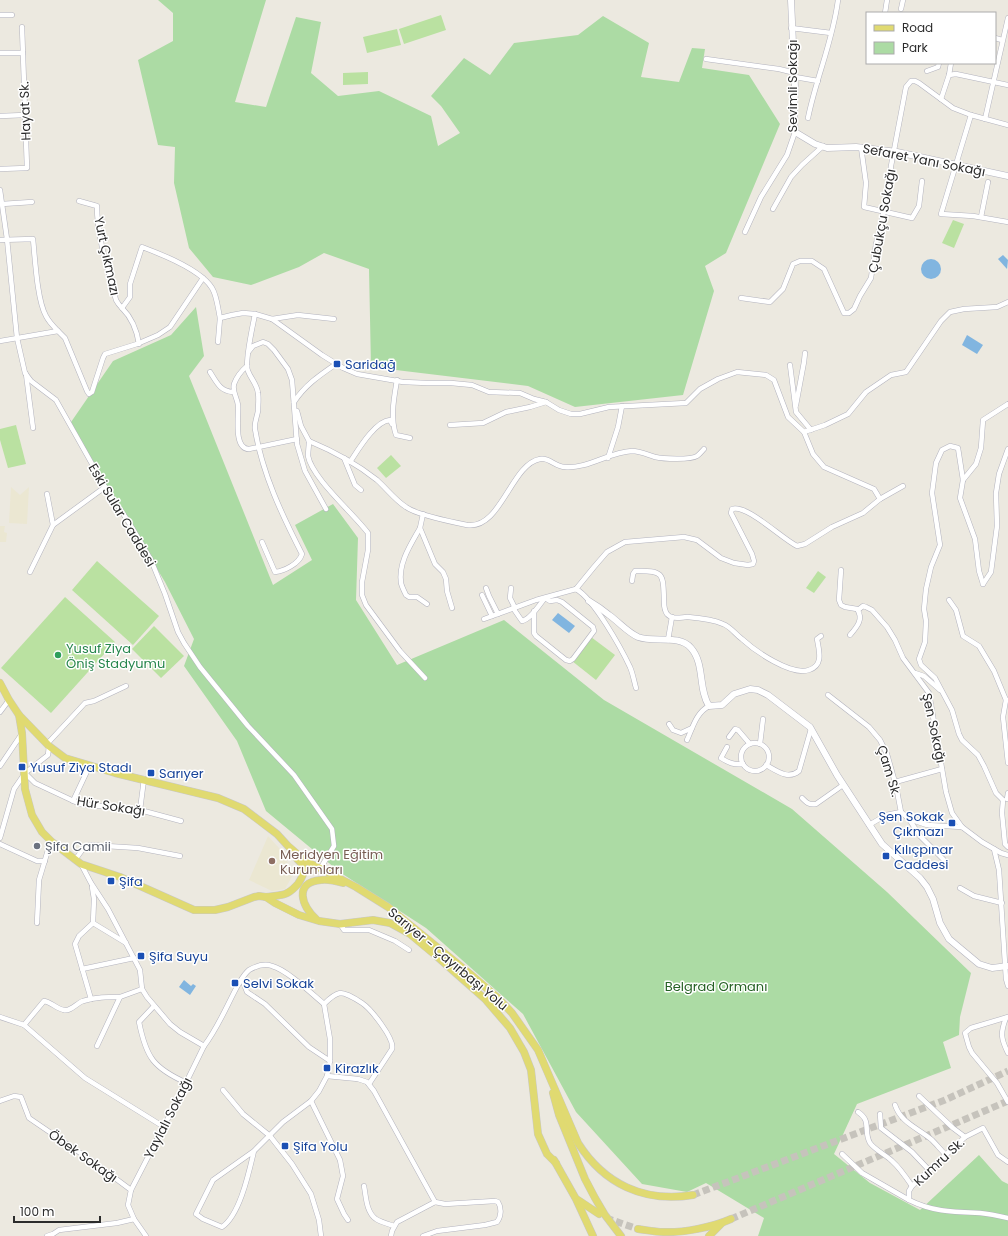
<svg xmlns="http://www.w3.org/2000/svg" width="1008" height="1236" viewBox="0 0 1008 1236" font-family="Poppins,sans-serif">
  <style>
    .education { fill: #ebe7d2 }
    .green { fill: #acdba4 }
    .pitch { fill: #bae1a1 }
    .water { fill: #81b5e0 }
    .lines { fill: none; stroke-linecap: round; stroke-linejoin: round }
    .primary-tunnel { stroke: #c6c3bc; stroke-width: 7; stroke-dasharray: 7 3.5; stroke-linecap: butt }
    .street-casing { stroke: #b3b3be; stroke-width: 5.5 }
    .secondary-casing { stroke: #b3b3be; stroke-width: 7 }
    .primary-casing { stroke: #c8c8c8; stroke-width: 8 }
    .street { stroke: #fff; stroke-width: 4.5 }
    .secondary { stroke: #fff; stroke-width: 6 }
    .primary { stroke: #e0da71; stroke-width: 7 }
    .transit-dot { fill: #1a4fb4; stroke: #fff; stroke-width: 1.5 }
    .leisure-dot { fill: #2e9e5b; stroke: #fff; stroke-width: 1.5 }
    .worship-dot { fill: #6b7280; stroke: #fff; stroke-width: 1.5 }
    .education-dot { fill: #8d6e63; stroke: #fff; stroke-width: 1.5 }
    .labels { text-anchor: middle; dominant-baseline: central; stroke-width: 3; stroke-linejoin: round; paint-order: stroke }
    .street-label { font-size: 13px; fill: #2c2c2c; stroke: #fff }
    .transit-label { font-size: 13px; fill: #164399; stroke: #fff; text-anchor: start }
    .leisure-label { font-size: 13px; fill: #27864d; stroke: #fff; text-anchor: start }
    .worship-label { font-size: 13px; fill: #5b616d; stroke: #fff; text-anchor: start }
    .education-label { font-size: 13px; fill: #785e54; stroke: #fff; text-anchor: start }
    .park-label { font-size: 13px; fill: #256124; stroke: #fff }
  </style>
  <rect width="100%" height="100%" fill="#ece9e0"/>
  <!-- education -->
  <g class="education">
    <path d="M11,487L20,495L29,487L27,524L9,523Z"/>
    <path d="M0,526H5L4,532L7,533L6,542H0Z"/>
    <path d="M268,836L279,848L294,873L285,889L272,891L249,880Z"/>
  </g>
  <!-- green -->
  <g class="green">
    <path d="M158,0H266L235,102L266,107L296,17L321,22L311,73L338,96L379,91L431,116L438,146L460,133L441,106L431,96L464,58L490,75L514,43L578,35L603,16L649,43L641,77L679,82L692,48L705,49L702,68L749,75L780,124L726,253L705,266L714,291L683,395L575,407L528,386L371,367L369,269L324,253L299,267L251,285L213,277L189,248L174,183L175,147L158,145L138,60L173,41V13Z"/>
    <path d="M196,307L204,356L189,376L273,585L312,560L295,525L333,504L358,538L356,600L397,665L504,620L604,700L792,809L887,892L971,973L960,1017L959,1035L943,1042L951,1068L857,1104L834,1154L870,1183L920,1210L979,1155L1002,1181L1008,1184V1236H758L764,1218L706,1183L687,1192L642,1184L576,1112L523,1014L426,928L341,873L266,811L237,741L184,666L194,639L165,582L69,425L113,361L171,335Z"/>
  </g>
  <!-- pitch -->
  <g class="pitch">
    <path d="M441,15L446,30L404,44L399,29Z"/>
    <path d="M397,29L401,45L367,53L363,37Z"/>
    <path d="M368,72V84L343,85V73Z"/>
    <path d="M953,220L964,224L954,248L942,243Z"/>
    <path d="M16,425L26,464L8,468L0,440V429Z"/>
    <path d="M391,455L401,466L386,478L377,468Z"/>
    <path d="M97,561L159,616L133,645L72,590Z"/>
    <path d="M818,571L826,577L814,593L806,588Z"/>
    <path d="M65,597L115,642L51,713L1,668Z"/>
    <path d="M154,626L184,656L161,678L132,649Z"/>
    <path d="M591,637L615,655L596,680L572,661Z"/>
  </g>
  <!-- water -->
  <g class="water">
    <path d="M1003,255L1008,260L1007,269L998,259Z"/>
    <circle cx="931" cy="269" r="10"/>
    <path d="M967,335L983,345L977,354L962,345Z"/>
    <path d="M558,613L575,626L569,633L552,620Z"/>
    <path d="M184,980L191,986L193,984L196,986L190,995L179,987Z"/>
  </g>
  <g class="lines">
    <!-- primary-tunnel -->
    <g class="primary-tunnel">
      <path d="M693,1195L945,1100L1008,1071"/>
      <path d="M606,1218L638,1229"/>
      <path d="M731,1219L1008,1101"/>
    </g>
    <defs>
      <g id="street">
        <path d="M901,9L903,0"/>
        <path d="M885,13L887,0"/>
        <path d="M0,15H12"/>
        <path d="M791,28L831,33"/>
        <path d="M995,38L1002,40"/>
        <path d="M0,53H23"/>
        <path d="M706,59L779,69L795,73"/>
        <path d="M927,71L938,67L939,63"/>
        <path d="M949,75L956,74L1008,85"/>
        <path d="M795,77L818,81"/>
        <path d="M941,99L949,75L951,63"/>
        <path d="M971,115L941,214L973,216L1008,222"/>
        <path d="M0,116L25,115"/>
        <path d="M808,118C816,78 833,41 838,0"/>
        <path d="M985,119L1008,18"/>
        <path d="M861,147L866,183L864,207L912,218L919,206L922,181"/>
        <path d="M0,169L27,168L22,27"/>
        <path d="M0,190L7,239L17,338L25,373L31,381L56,400L105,487L128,521L151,560L165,594L178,632L184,643L200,667L248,726L294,775L332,829L334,846L320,869"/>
        <path d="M79,201L97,206C97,237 108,270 116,300C118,304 119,305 122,308C131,317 137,331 139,344"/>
        <path d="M2,204L32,202"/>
        <path d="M773,209L791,177L802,165L823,146"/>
        <path d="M981,217L988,182"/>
        <path d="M745,232L761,197L787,155L795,132"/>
        <path d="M0,240L33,239C35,258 37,300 46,316C49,322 53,326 58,331L0,341"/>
        <path d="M741,298L770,302L783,289L793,264L800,261H812L824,269L844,313H849L854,309L860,296L871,278L876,244L888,194L891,166L906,87L911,81H915L919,83L953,108L971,115L1008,125"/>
        <path d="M122,308L130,297V284L142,247C161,254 201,270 212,288C217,296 218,309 220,318L232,315L243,313L255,314L272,319L322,355L343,368L357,374L403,382L427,383H451L472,385L489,392L520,393L534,399L546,402L559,410L571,414H580L609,407L686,403L700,389L718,379L737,372L766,375L774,380L788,417L804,432L813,454L824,467L874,489L880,499"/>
        <path d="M255,314C253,325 244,363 248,371C251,379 257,384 258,393C259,399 258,405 258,411C257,417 254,423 255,429C262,473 282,515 302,554C299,564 284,571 275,572L262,542"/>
        <path d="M272,319L298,315L334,319"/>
        <path d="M58,331L65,338L87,391L89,394L92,392L103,358L105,354L137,344L158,335L170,327L203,278"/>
        <path d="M218,342L220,318"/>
        <path d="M249,351L253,346L263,342L268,344L274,350L288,369L292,380L297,444L305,471L326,509"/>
        <path d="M790,365L796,412L811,430"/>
        <path d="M247,366C241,371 237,376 234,384C232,392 237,397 238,405C239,415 233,449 249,449L297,439"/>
        <path d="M210,372C217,383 220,391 233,392"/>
        <path d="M26,374L33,428"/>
        <path d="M397,380C394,398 390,417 396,435L410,438"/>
        <path d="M294,402C305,385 320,375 336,364"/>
        <path d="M796,405L804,362L805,353"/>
        <path d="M297,411L301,426L309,441"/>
        <path d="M450,425L483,423L506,412L530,407L546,402"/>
        <path d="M804,432L825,425L848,414L866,392L891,375L906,372L941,321L950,312L964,309L997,307L1008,302"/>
        <path d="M309,441C333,451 357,464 377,480C387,489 395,500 406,507C417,515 452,522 467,525C501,530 511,464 540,459C549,457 555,467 565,467C588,469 609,452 632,451C640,451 648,455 655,457C663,459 691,460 697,456C700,454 702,451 704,449"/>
        <path d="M309,441C309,446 308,452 308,456C312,478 354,514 368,533V550L362,582V595L366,605L400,651L425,678"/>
        <path d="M344,458L355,485L361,490"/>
        <path d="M608,458L618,427L622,406"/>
        <path d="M350,462C358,450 375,421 390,420L392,424"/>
        <path d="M963,480L958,448L950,446L942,450L936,463L932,493L940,545L931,567L926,589L924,609L926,621L925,642L919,659L921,665L935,678L952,710L959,734L962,740L978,755L984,766L996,793L1003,800"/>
        <path d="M47,494L53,525"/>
        <path d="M423,514L420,528L435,564L443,572L446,579L447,591L452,608"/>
        <path d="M420,528C411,544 398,563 401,583C402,587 404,591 406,595L409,597H417L427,604"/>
        <path d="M841,570L839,600L841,605L845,607L857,609C864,619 857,627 850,635"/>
        <path d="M30,572L53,525L105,487"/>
        <path d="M632,581L633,574L635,571C665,570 663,574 664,602C664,606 665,611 667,614C668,615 670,617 672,617C676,619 683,617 687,617C699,618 712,619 723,624C731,627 735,634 742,639C755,651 791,676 809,670C824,665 819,651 817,639L821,636"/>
        <path d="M983,584L979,571L975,539L960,498L963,480L976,464L981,448L983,420L1008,404"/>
        <path d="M983,584L991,572L997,526L996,493L999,474L1008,449"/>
        <path d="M486,588L489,596L498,614"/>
        <path d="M511,588L510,598L515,608"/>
        <path d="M576,589L594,567L607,552L625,542L684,537L697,540L721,558L734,563L748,565L753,564L754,561L752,554L731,513L732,509C747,504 782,539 797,546L805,544L832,527L863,513L880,499L903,486"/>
        <path d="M482,595L492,616"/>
        <path d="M949,600L956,610L963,636L979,646L994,671L1006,700H1008"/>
        <path d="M513,608L522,621C531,619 539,605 545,598L550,601L557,600L562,602L593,627L594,631L573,659L570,661L566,660L536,636L534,633V611"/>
        <path d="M858,610L863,606L866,607L872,610L887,627L895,640L903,658L929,693L946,792L952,813L962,827"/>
        <path d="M484,619L536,600L576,589C594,599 621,648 630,667C633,674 634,681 636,688"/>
        <path d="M668,640L672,617"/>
        <path d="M915,673L924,676L940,690"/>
        <path d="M828,695L869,727L880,740L887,754L896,786L901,812L909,819L920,836L944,860"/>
        <path d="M1006,700L1003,717L1008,763"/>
        <path d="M0,712L9,700"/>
        <path d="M669,724L673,730L681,733L692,728"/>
        <path d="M729,737L735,729L738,730L750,744"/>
        <path d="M687,740C693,727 696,713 709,706"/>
        <circle cx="755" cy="757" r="14"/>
        <path d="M47,744L85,703L94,701L126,686"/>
        <path d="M760,744L763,719"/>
        <path d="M727,747L721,758C729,763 734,765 743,764"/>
        <path d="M766,765C777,771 788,780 799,771L811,729"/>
        <path d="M0,766L21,735"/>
        <path d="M25,773L35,783L80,804L140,810L181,821"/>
        <path d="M895,782L942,769"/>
        <path d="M802,798C807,803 809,805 816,804L843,785"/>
        <path d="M1007,799L1008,793"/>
        <path d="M1003,800L1002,813L1005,844L1008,847"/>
        <path d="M73,801L90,765"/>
        <path d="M140,810L144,779"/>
        <path d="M909,819L927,825L962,827L982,842L1001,853L1008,855"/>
        <path d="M869,825L886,815L901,812"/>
        <path d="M0,838L14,789L25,773L48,755L49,746"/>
        <path d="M0,844L37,861H45"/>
        <path d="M994,849L999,870L1006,979L1008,986"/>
        <path d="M75,860L83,849L90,845L138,848L180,856"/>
        <path d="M81,864L91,883L108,909L140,970L142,989L147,997L170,1024L180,1032L204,1046C218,1028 227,1005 238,985C241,980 244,974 249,970C256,966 264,963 272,966C287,970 311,993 324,1004L330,1039V1061L327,1076L319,1091L311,1101L283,1122L254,1151L213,1180L196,1214L203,1219L222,1227C240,1215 249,1172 254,1151"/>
        <path d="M92,887L94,899L93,923L126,943"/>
        <path d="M960,888L974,896L1002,903"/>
        <path d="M37,923L39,880L48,850L52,842"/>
        <path d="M340,924L344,930H369L395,941L409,950"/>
        <path d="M82,969L134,958"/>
        <path d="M242,979L247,992L265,1004L309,1047L330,1061"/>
        <path d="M91,999L75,944L79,936L93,923"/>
        <path d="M324,1004C328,1000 334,994 340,993C347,993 356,999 362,1003C371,1009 395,1039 392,1049L369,1084"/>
        <path d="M154,1006L139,1022C146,1057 153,1068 187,1083"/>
        <path d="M0,1017L24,1025L85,1078L164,1127"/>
        <path d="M1008,1017L971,1028L965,1033L969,1047L972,1053L997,1083L1008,1102"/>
        <path d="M1006,1018C1000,1033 1001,1039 1008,1053"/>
        <path d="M24,1025L44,1001C51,1002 57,1009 64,1010C70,1012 77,1003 83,1001C96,997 107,997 120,997"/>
        <path d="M97,1046L120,997L142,989"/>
        <path d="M327,1076L358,1079L367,1082L374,1091L435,1202"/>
        <path d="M223,1090L243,1114L270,1136L292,1164L311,1194L319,1220L321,1236"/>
        <path d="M919,1096L953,1128L965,1137"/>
        <path d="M0,1101L14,1096L21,1097L29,1118L92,1161L131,1190L128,1205L134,1219L146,1236"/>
        <path d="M311,1101L340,1160L343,1176L337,1199L344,1214L348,1220"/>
        <path d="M895,1105C901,1123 918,1128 932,1140C936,1144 941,1150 945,1154"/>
        <path d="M858,1112C872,1121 863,1131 870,1143C875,1150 886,1155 892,1161C900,1168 906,1177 912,1186"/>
        <path d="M880,1114L881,1128L912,1152L929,1170"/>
        <path d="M842,1154L862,1173L909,1200"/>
        <path d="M1008,1162L998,1155L983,1128L965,1137L912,1186L909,1191V1200C933,1212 953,1212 980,1213C989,1214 999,1216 1008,1218"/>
        <path d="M364,1186C366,1196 366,1212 376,1219C381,1222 388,1224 394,1226"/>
        <path d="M131,1190L181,1093L204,1046"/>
        <path d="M47,1236L53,1234L59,1230L117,1223L134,1219"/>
        <path d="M391,1236L392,1231L397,1222L435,1202L445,1204L495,1201L498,1202C502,1208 501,1217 497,1222L485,1225L437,1231L423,1236"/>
      </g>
      <g id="secondary">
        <path d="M791,0L795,87L794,117L795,132L815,144L827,148L856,147L897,152L1008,176"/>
        <path d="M589,601C596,605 603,610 609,615C619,622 627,632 638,637C654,643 679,634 691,648C705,664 698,689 709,706L722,705L734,694L750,689L758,690L768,695L810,727L837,775L882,844L920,878L927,887L933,899L940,923L949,939L979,964L992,968L1008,966"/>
      </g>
      <g id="primary">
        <path d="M0,683L9,700L19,715L22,733L25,789L32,815L42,832L52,842L81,864L120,877L194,910H215L228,907L254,897L259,896L266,897L275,903L299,915L319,921L340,924L373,920L390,923L410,934L434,954L485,999L510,1028L524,1052L531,1070L538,1134L547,1154L556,1163"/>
        <path d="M19,715L49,746L65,758L115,773L218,798L244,809L277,834L288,846L304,860L356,887L388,907L469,973L498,998L512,1013L538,1050L578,1143C604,1184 644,1203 693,1195"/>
        <path d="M266,897C272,896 279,896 285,894C291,892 294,888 298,884C305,873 307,868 297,859"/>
        <path d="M316,919C302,907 293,882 321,880C328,879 336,881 343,883"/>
        <path d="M553,1093L559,1115L585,1179L595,1198L605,1215L621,1236"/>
        <path d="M554,1160L576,1199L593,1236"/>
        <path d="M578,1200L599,1214"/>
        <path d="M638,1229C646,1230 655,1232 663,1232C683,1233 713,1227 731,1219"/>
        <path d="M709,1236L722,1223"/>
      </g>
    </defs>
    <!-- street casing -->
    <use href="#street" class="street-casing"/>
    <!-- secondary casing -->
    <use href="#secondary" class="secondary-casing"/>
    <!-- primary casing -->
    <use href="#primary" class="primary-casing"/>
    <!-- street -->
    <use href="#street" class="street"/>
    <!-- secondary -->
    <use href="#secondary" class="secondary"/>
    <!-- primary -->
    <use href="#primary" class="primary"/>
  </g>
  <!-- markers -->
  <g class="transit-dot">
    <rect x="333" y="360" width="8" height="8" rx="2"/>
    <rect x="18" y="763" width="8" height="8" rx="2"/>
    <rect x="147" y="769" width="8" height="8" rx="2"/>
    <rect x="948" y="819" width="8" height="8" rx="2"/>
    <rect x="882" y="852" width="8" height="8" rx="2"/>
    <rect x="107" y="877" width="8" height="8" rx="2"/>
    <rect x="137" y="952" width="8" height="8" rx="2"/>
    <rect x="231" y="979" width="8" height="8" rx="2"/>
    <rect x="323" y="1064" width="8" height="8" rx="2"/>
    <rect x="281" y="1142" width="8" height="8" rx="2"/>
  </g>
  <circle class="leisure-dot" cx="58" cy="655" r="4"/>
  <circle class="worship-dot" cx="37" cy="846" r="4"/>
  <circle class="education-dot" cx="272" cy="861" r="4"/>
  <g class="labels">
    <!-- street labels -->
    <g class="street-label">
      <text transform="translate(792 86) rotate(-90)">Sevimli Sokağı</text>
      <text transform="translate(25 111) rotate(-92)">Hayat Sk.</text>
      <text transform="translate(924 160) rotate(11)">Sefaret Yanı Sokağı</text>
      <text transform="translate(882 221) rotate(-80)">Çubukçu Sokağı</text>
      <text transform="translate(107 256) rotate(78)">Yurt Çıkmazı</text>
      <text transform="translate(122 515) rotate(59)">Eski Sular Caddesi</text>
      <text transform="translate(934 728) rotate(78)">Şen Sokağı</text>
      <text transform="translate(889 771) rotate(73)">Çam Sk.</text>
      <text transform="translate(111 806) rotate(9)">Hür Sokağı</text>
      <text transform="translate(448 959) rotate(40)">Sarıyer - Çayırbaşı Yolu</text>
      <text transform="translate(168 1118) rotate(-63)">Yaylalı Sokağı</text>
      <text transform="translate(83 1156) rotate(35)">Öbek Sokağı</text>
      <text transform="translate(939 1162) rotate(-43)">Kumru Sk.</text>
    </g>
    <!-- transit labels -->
    <g class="transit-label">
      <text x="345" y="364">Saridağ</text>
      <text x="30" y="767">Yusuf Ziya Stadı</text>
      <text x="159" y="773">Sarıyer</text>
      <text x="944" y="816" text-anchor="end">Şen Sokak<tspan x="944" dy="15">Çıkmazı</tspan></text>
      <text x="894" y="849">Kılıçpınar<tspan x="894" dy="15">Caddesi</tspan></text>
      <text x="119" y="881">Şifa</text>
      <text x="149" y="956">Şifa Suyu</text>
      <text x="243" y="983">Selvi Sokak</text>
      <text x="335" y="1068">Kirazlık</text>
      <text x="293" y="1146">Şifa Yolu</text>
    </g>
    <!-- leisure labels -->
    <g class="leisure-label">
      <text x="66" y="648">Yusuf Ziya<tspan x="66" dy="15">Öniş Stadyumu</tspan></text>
    </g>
    <!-- worship labels -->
    <g class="worship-label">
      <text x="45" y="846">Şifa Camii</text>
    </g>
    <!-- education labels -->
    <g class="education-label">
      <text x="280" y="854">Meridyen Eğitim<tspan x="280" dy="15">Kurumları</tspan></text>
    </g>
    <!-- park labels -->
    <g class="park-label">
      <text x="716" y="986">Belgrad Ormanı</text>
    </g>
  </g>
  <!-- legend -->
  <rect x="866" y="12" width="130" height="52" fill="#ffffff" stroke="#ababab"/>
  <rect x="874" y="25" width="20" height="6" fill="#e0da71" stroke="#ababab"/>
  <text x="902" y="32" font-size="12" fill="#2c2c2c">Road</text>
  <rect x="874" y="42" width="20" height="12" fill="#acdba4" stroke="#ababab"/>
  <text x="902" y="52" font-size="12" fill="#2c2c2c">Park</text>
  <!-- scale -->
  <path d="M14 1216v6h86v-6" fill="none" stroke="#2c2c2c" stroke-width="2"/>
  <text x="20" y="1216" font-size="12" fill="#2c2c2c" stroke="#ffffff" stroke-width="3" paint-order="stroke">100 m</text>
</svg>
